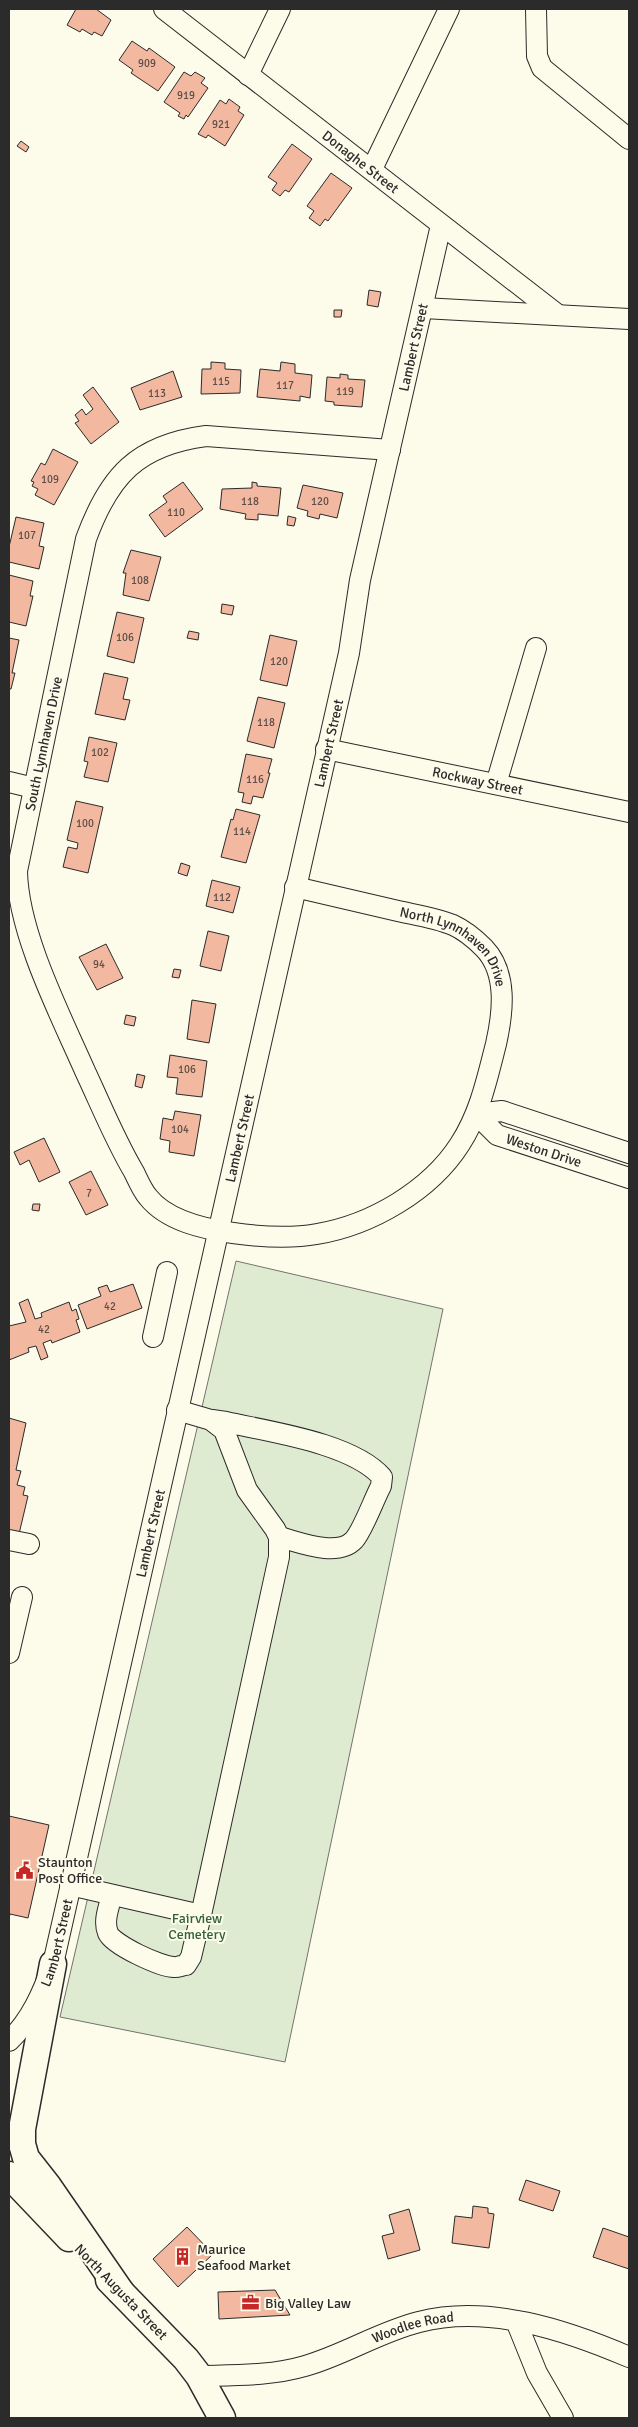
<svg xmlns="http://www.w3.org/2000/svg" width="638" height="2427" viewBox="0 0 638 2427" font-family="Signika,sans-serif">
  <style>
    .green { fill: #deebd1; stroke: #74746e }
    .building { fill: #f2b8a0; stroke: #2b2b2b }
    .lines { fill: none; stroke-linecap: round; stroke-linejoin: round }
    .minor-casing { stroke: #2b2b2b; stroke-width: 22 }
    .major-casing { stroke: #2b2b2b; stroke-width: 29 }
    .minor { stroke: #fdfbea; stroke-width: 20 }
    .major { stroke: #fdfbea; stroke-width: 26 }
    .labels { text-anchor: middle; dominant-baseline: central; stroke-width: 4; stroke-linejoin: round; paint-order: stroke }
    .number-label { font-size: 11px; fill: #5d4e48 }
    .street-label { font-size: 14px; fill: #2b2b2b; stroke: #fdfbea }
    .poi-label { font-size: 14px; fill: #2b2b2b; stroke: #fdfbea; text-anchor: start }
    .park-label { font-size: 14px; fill: #34623c; stroke: #fdfbea }
  </style>
  <rect width="100%" height="100%" fill="#fdfbea"/>
  <!-- green -->
  <path class="green" d="M236,1261L443,1309L285,2062L60,2017Z"/>
  <!-- building -->
  <g class="building">
    <path d="M76,9H96L111,20L102,36L94,32L92,35L82,29L80,32L67,25Z"/>
    <path d="M132,41L147,51L149,48L175,67L158,91L131,73L133,70L119,60Z"/>
    <path d="M184,72L191,76L195,72L205,78L201,83L208,88L188,117L186,115L184,119L178,116L180,113L164,102Z"/>
    <path d="M229,99L240,107L238,111L244,115L225,146L208,135L206,138L198,134L220,100L226,104Z"/>
    <path d="M21,141L29,147L26,152L17,146Z"/>
    <path d="M292,144L312,159L289,192L285,190L280,196L272,190L277,183L268,177Z"/>
    <path d="M331,173L352,188L328,221L325,219L320,226L309,218L314,211L307,206Z"/>
    <path d="M369,290L381,292L378,307L367,305Z"/>
    <path d="M334,310H342L341,317H334Z"/>
    <path d="M211,362L225,363V369L241,370L240,393L201,394L202,369H211Z"/>
    <path d="M281,362L295,364V373L312,375L310,398L300,396V401L257,397L260,369L280,371Z"/>
    <path d="M173,371L182,397L140,410L131,388Z"/>
    <path d="M340,374L348,375V379L365,380L362,407L334,405V402L325,401L327,377L340,378Z"/>
    <path d="M93,387L119,422L91,444L75,423L79,421L75,415L82,409L86,415L93,409L83,395Z"/>
    <path d="M53,449L78,462L54,505L35,495L38,489L32,486L34,482L31,481L41,463L45,465Z"/>
    <path d="M183,482L203,509L165,537L149,515L167,502L163,496Z"/>
    <path d="M252,482L257,483V486L281,488L278,516L258,514V520L245,519L246,514L220,509L222,489L252,488Z"/>
    <path d="M303,485L343,493L337,518L320,514L319,519L307,516L308,511L297,508Z"/>
    <path d="M288,516L296,518L294,526L287,525Z"/>
    <path d="M16,517L44,523L39,546L44,547L39,569L9,562V547Z"/>
    <path d="M131,550L161,557L149,601L123,595L126,573H123Z"/>
    <path d="M9,575L33,581L30,596H33L26,626L9,622Z"/>
    <path d="M222,604L234,606L232,615L221,613Z"/>
    <path d="M117,612L144,618L134,663L107,656Z"/>
    <path d="M189,631L199,633L198,640L187,638Z"/>
    <path d="M270,635L297,641L287,686L260,680Z"/>
    <path d="M9,638L19,640L12,673H15L11,689H9Z"/>
    <path d="M104,673L128,678L123,699L130,700L125,720L95,714Z"/>
    <path d="M258,697L285,703L274,748L247,741Z"/>
    <path d="M89,737L117,743L108,782L84,777L88,762L84,761Z"/>
    <path d="M246,754L272,759L268,773H270L263,798L253,796L251,804L242,802L244,793L238,792Z"/>
    <path d="M76,801L103,807L88,873L63,867L68,847L77,849L78,843L67,840Z"/>
    <path d="M236,809L260,815L246,863L221,857L231,819L233,820Z"/>
    <path d="M181,863L190,866L187,876L178,873Z"/>
    <path d="M212,880L240,887L233,913L206,906Z"/>
    <path d="M208,931L229,936L221,971L200,966Z"/>
    <path d="M106,944L123,978L97,990L79,957Z"/>
    <path d="M174,969L181,970L179,978L172,977Z"/>
    <path d="M192,1000L216,1004L209,1043L187,1039Z"/>
    <path d="M126,1015L136,1017L134,1026L124,1024Z"/>
    <path d="M170,1055L207,1061L202,1097L176,1094L178,1078L167,1077Z"/>
    <path d="M137,1074L145,1076L142,1088L135,1086Z"/>
    <path d="M175,1111L201,1115L194,1156L169,1152L170,1141L160,1139L163,1118L173,1120Z"/>
    <path d="M44,1138L60,1172L39,1182L29,1160L20,1165L14,1152Z"/>
    <path d="M91,1171L108,1205L86,1215L69,1182Z"/>
    <path d="M33,1204H40L39,1211L32,1210Z"/>
    <path d="M133,1284L142,1308L87,1329L78,1305L101,1296L98,1288L107,1285L110,1292Z"/>
    <path d="M28,1299L35,1319L42,1317L41,1313L69,1302L72,1311L76,1309L79,1319L76,1320L80,1332L52,1343L51,1340L43,1343L48,1357L41,1360L36,1346L28,1348L29,1352L9,1360V1326L26,1322L19,1303Z"/>
    <path d="M9,1418L26,1423L16,1470L21,1471L17,1485L25,1487L23,1495L28,1496L19,1534L9,1531Z"/>
    <path d="M9,1816L49,1825L28,1918L10,1914L9,1919Z"/>
    <path d="M526,2180L560,2191L553,2211L519,2200Z"/>
    <path d="M473,2206L488,2208V2213L494,2214L489,2248L452,2243L455,2216L472,2218Z"/>
    <path d="M409,2209L420,2250L388,2259L382,2236L394,2233L389,2215Z"/>
    <path d="M187,2227L213,2254L178,2287L153,2259Z"/>
    <path d="M603,2228L629,2237V2269L593,2257Z"/>
    <path d="M275,2290L290,2315L219,2319L218,2292Z"/>
  </g>
  <g class="lines">
    <defs>
      <g id="minor">
        <path id="s1" d="M164,9L558,315"/>
        <path d="M536,9L537,56L542,68L629,139"/>
        <path d="M248,75L280,9"/>
        <path d="M372,169L449,9"/>
        <path d="M423,308L629,319"/>
        <path id="s2" d="M326,749L629,812"/>
        <path d="M9,782L34,788"/>
        <path d="M496,784L536,648"/>
        <path id="s3" d="M295,887C329,895 364,903 398,911C416,915 436,918 453,925C464,930 475,939 484,948C508,973 503,1013 496,1044C487,1079 480,1113 460,1144C430,1191 371,1225 317,1234C289,1239 261,1237 233,1233C204,1229 167,1221 148,1197C142,1190 138,1180 134,1172C115,1140 101,1105 85,1071C60,1014 18,933 17,871L86,539C109,476 137,445 206,436L390,450"/>
        <path id="s4" d="M476,1114L497,1135L629,1178"/>
        <path d="M476,1114L502,1111L629,1153"/>
        <path d="M153,1337L167,1272"/>
        <path d="M212,1420L226,1422C270,1432 352,1443 382,1477L381,1486C374,1499 363,1530 354,1540C337,1558 299,1542 279,1537"/>
        <path d="M9,1540L29,1544"/>
        <path d="M9,1653L22,1597"/>
        <path d="M70,1885L201,1915"/>
        <path d="M112,1895C109,1907 103,1921 108,1933C113,1945 161,1967 174,1967C177,1968 182,1965 186,1965L191,1957L201,1915L279,1557V1537L275,1529L247,1490L224,1430L211,1420L177,1410"/>
        <path id="s5" d="M9,2041C31,2020 43,1992 53,1964L349,653L360,580L441,225"/>
        <path d="M516,2321L537,2373L563,2418"/>
        <path id="s6" d="M199,2376C235,2375 271,2376 305,2366C344,2355 379,2332 419,2322C488,2304 566,2330 629,2357"/>
      </g>
      <g id="major">
        <path d="M53,1964L22,2129V2144L26,2158L48,2186L121,2292"/>
        <path d="M9,2175L69,2238"/>
        <path d="M109,2280L186,2359L199,2376L222,2418"/>
      </g>
    </defs>
    <!-- minor casing -->
    <use href="#minor" class="minor-casing"/>
    <!-- major casing -->
    <use href="#major" class="major-casing"/>
    <!-- minor -->
    <use href="#minor" class="minor"/>
    <!-- major -->
    <use href="#major" class="major"/>
  </g>
  <!-- icons -->
  <defs>
    <symbol id="civic-bare" viewBox="-9 -9 18 18"><path d="M-.6-6.5H3V-4.5H.6V-3L4-1V1h2V6H-6V1h2V-1L-.6-3ZM-1.2 2.5V6h2.4V2.5Z" fill="#c62828" stroke="#fdfbea" stroke-width="2.5" paint-order="stroke"/></symbol>
    <symbol id="building-bare" viewBox="-9 -9 18 18"><path d="M-4-6H4V6H1V3H-1V6H-4ZM-2.5-4.3h1.7v1.8h-1.7ZM.8-4.3h1.7v1.8H.8ZM-2.5-1h1.7V.8h-1.7ZM.8-1h1.7V.8H.8Z" fill="#c62828" stroke="#fdfbea" stroke-width="2.5" paint-order="stroke"/></symbol>
    <symbol id="office-bare" viewBox="-9 -9 18 18"><path d="M-6-3h4V-5.5h4V-3h4V5H-6ZM-1-4.5V-3h2v-1.5ZM-6 0V1H6V0Z" fill="#c62828" stroke="#fdfbea" stroke-width="2.5" paint-order="stroke"/></symbol>
  </defs>
  <g fill-rule="evenodd">
    <use href="#civic-bare" x="12" y="1858" width="25" height="25"/>
    <use href="#building-bare" x="170" y="2244" width="25" height="25"/>
    <use href="#office-bare" x="238" y="2290" width="25" height="25"/>
  </g>
  <g class="labels">
    <!-- number labels -->
    <g class="number-label">
      <text x="147" y="63">909</text>
      <text x="186" y="95">919</text>
      <text x="221" y="124">921</text>
      <text x="221" y="381">115</text>
      <text x="285" y="385">117</text>
      <text x="345" y="391">119</text>
      <text x="157" y="393">113</text>
      <text x="50" y="479">109</text>
      <text x="250" y="501">118</text>
      <text x="320" y="501">120</text>
      <text x="176" y="512">110</text>
      <text x="27" y="535">107</text>
      <text x="140" y="580">108</text>
      <text x="125" y="637">106</text>
      <text x="279" y="661">120</text>
      <text x="266" y="722">118</text>
      <text x="100" y="752">102</text>
      <text x="255" y="779">116</text>
      <text x="85" y="823">100</text>
      <text x="242" y="831">114</text>
      <text x="222" y="897">112</text>
      <text x="99" y="964">94</text>
      <text x="187" y="1069">106</text>
      <text x="180" y="1129">104</text>
      <text x="89" y="1193">7</text>
      <text x="110" y="1306">42</text>
      <text x="44" y="1329">42</text>
    </g>
    <!-- street labels -->
    <g class="street-label">
      <text stroke="none"><textPath href="#s1" startOffset="249">Donaghe Street</textPath></text>
      <text stroke="none"><textPath href="#s5" startOffset="1746">Lambert Street</textPath></text>
      <text stroke="none"><textPath href="#s3" startOffset="1245">South Lynnhaven Drive</textPath></text>
      <text stroke="none"><textPath href="#s5" startOffset="1341">Lambert Street</textPath></text>
      <text stroke="none"><textPath href="#s2" startOffset="155">Rockway Street</textPath></text>
      <text stroke="none"><textPath href="#s3" startOffset="176">North Lynnhaven Drive</textPath></text>
      <text stroke="none"><textPath href="#s5" startOffset="936">Lambert Street</textPath></text>
      <text stroke="none"><textPath href="#s4" startOffset="79">Weston Drive</textPath></text>
      <text stroke="none"><textPath href="#s5" startOffset="531">Lambert Street</textPath></text>
      <text stroke="none"><textPath href="#s5" startOffset="111">Lambert Street</textPath></text>
      <text transform="translate(121 2292) rotate(46)">North Augusta Street</text>
      <text stroke="none"><textPath href="#s6" startOffset="222">Woodlee Road</textPath></text>
    </g>
    <!-- poi labels -->
    <g class="poi-label">
      <text x="38" y="1862">Staunton<tspan x="38" dy="16">Post Office</tspan></text>
      <text x="197" y="2249">Maurice<tspan x="197" dy="16">Seafood Market</tspan></text>
      <text x="265" y="2303">Big Valley Law</text>
    </g>
    <!-- park labels -->
    <g class="park-label">
      <text x="197" y="1918">Fairview<tspan x="197" dy="16">Cemetery</tspan></text>
    </g>
  </g>
  <!-- border -->
  <rect width="638" height="2427" fill="none" stroke="#2b2b2b" stroke-width="20"/>
</svg>
